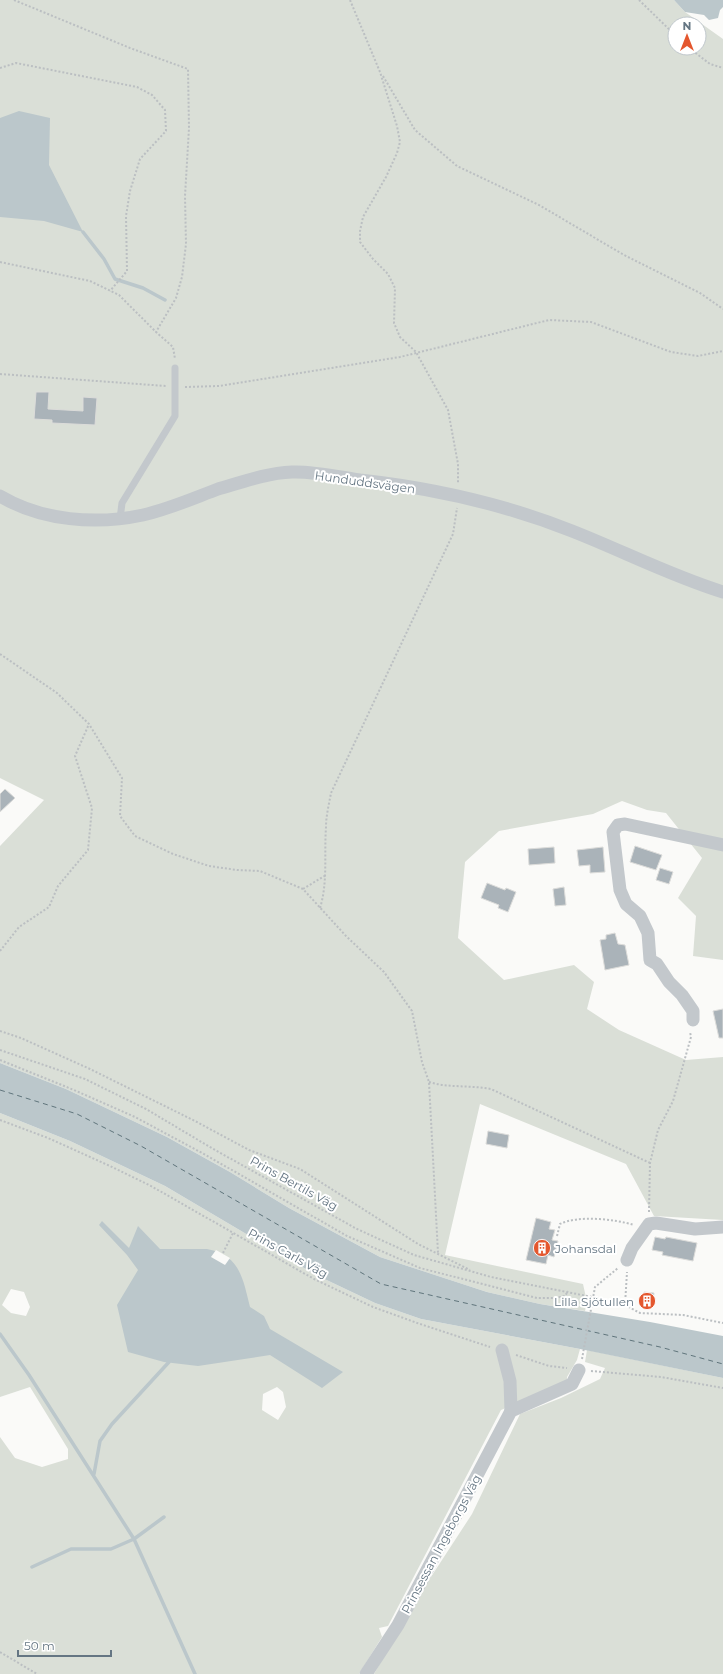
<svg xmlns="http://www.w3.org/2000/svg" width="723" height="1674" viewBox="0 0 723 1674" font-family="Montserrat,sans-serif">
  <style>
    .green { fill: #dadfd7; fill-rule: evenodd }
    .water { fill: #bbc7cb }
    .pier { fill: #fafaf8 }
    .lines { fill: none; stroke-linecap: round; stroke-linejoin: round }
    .stream { stroke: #bbc7cb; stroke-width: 3.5 }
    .ferry { stroke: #60757c; stroke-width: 1; stroke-dasharray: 5 4; stroke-linecap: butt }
    .building { fill: #aab3b9; stroke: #dcdcda }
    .path { stroke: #bbbfc2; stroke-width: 2; stroke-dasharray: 2 2; stroke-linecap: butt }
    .lane { stroke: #c3c8cc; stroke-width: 7 }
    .street { stroke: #c3c8cc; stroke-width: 13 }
    .labels { text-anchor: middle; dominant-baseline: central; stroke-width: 4; stroke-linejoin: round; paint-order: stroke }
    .street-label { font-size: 12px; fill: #657683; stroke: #fff }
    .poi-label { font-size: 12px; fill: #657683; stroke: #fff; text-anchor: start }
  </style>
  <rect width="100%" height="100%" fill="#fafaf8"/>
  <!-- green -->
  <g class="green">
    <path d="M0,0H674L685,12L723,39V960L693,956L696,916L678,898L702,858L666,813L647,810L622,801L593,814L499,831L465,862L458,938L504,980L574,965L594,982L587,1009L619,1030L686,1060L723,1057V1220L654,1216L626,1164L480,1104L445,1255L583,1284L587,1302L585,1311L540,1304L487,1292L380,1257L289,1208L230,1172L167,1137L66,1089L0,1063V846L44,800L0,778ZM675,24H699V48H675Z"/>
    <path d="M0,1113L70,1141L165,1186L316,1275L375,1303L421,1319L580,1349L577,1360L567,1377V1383L501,1410L388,1626L379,1628L382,1637L359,1674H0V1437L15,1458L42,1467L68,1459V1449L30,1387L0,1397ZM11,1289L24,1292L30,1307L26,1316L11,1313L2,1305ZM277,1387L283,1392L286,1407L278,1420L262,1410L263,1394Z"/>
    <path d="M587,1350L723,1378V1674H374L427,1583L472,1514L520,1414L561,1398L600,1379L605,1368L585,1362Z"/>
  </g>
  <!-- water -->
  <g class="water">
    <path d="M674,0H723V7L720,10L718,18L709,20L704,15L685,12Z"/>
    <path d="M19,111L50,118L49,165L83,232L44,221L0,217V118Z"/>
    <path d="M0,1063L66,1089L167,1137L230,1172L289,1208L380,1257L487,1292L540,1304L650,1322L723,1336V1378L580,1349L421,1319L375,1303L316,1275L165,1186L70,1141L0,1113Z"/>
    <path d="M102,1221L129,1248L138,1226L160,1249H207C240,1255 243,1279 250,1307L264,1316L270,1329L343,1372L322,1388L270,1355L198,1366L164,1362L128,1352L117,1305L138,1270L127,1255L99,1225Z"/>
  </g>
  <!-- pier -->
  <path class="pier" d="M216,1250L230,1258L225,1265L211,1257Z"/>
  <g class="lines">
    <!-- stream -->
    <g class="stream">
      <path d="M83,232L104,259L115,279L143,288L165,300"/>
      <path d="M0,1334L29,1375L134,1539L195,1674"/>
      <path d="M94,1474L100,1441L112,1424L169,1362"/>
      <path d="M32,1567L71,1549H111L134,1539L164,1517"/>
    </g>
    <!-- ferry -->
    <path class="ferry" d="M0,1090L77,1114L141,1146L381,1284L660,1347L723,1364"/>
  </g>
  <!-- building -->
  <g class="building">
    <path d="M36,392H49L48,409L83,411V397L97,398L95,425L52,423V420L34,419Z"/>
    <path d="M5,789L15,798L0,812V794Z"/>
    <path d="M635,846L662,855L656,870L630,862Z"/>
    <path d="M554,847L555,863L529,865L528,849Z"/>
    <path d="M603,847L605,872L590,873V865L579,866L577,850Z"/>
    <path d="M660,868L673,872L669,884L656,880Z"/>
    <path d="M487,883L505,890L506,888L516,892L508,912L498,908L499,905L481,898Z"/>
    <path d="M564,887L566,905L555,906L553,889Z"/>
    <path d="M615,933L618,944L625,945L629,965L605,970L600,940L606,939V935Z"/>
    <path d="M723,1009V1038H719L713,1011Z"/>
    <path d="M488,1131L509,1135L507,1148L486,1144Z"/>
    <path d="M536,1218L551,1222L549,1229L555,1230L552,1240L558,1241L554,1257L548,1255L546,1264L526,1260Z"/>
    <path d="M655,1237L665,1239L666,1237L697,1243L693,1261L662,1255L663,1252L652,1250Z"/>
    <path d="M644,1292L654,1293L652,1307L643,1305Z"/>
  </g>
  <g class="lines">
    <!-- path -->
    <g class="path">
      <path d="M14,0L130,48L188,69L189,128L185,196L186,244L182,277L176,298L156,332"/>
      <path d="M350,0L380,72L397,126L400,142L397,153L386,177L363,217L360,231V242L373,259L388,274L395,288L394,323L400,337L416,352L448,410L458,464V484"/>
      <path d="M639,0L675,35"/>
      <path d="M689,48L710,64L723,68"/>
      <path d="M0,68L16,63L137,87L152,95L165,110L166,131L140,159L130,191L126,216L127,271L110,291"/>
      <path d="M383,76L415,130L457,166L539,205L624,255L700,293L723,309"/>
      <path d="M0,262L90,281L119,295L156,332L173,347L175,359"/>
      <path d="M0,374L166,386"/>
      <path d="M185,387L219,386L400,357L549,320L591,322L671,352L698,356L723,351"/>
      <path d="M0,654L57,693L89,724L122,778L120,816L135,836L173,854L209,866L237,870L260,871L303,889L346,936L384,972L412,1011L422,1062L429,1082L438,1253"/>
      <path d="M303,889L326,875"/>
      <path d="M320,908C328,882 324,855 326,827C326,816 329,804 331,793L453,534L457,508"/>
      <path d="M0,951L19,927L49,907L58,886L88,850L92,808L75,756L89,724"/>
      <path d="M0,1031L21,1038L90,1069L195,1121L249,1150L300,1169L418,1244L470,1270"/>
      <path d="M0,1050L85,1079L146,1109L215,1150L357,1229L414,1255L491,1277L592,1297L625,1305L640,1313L683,1315L723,1323"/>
      <path d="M0,1060L74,1090L135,1117L204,1154L347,1236L420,1268L537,1298H555L565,1296L568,1291"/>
      <path d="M429,1082C448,1088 470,1085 491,1089L650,1163"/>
      <path d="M0,1120L48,1138L110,1166L151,1186L314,1279L373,1307L420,1324L490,1347"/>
      <path d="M649,1212L650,1163L658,1130L673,1101L691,1037L690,1032"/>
      <path d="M557,1236L560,1224C578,1215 614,1219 634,1225"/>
      <path d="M223,1253L233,1233"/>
      <path d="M625,1305L627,1272"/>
      <path d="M516,1355L549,1366L567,1368"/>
      <path d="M582,1359L595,1287L618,1268"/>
      <path d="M591,1371L661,1377L723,1388"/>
      <path d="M0,1652L37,1674"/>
    </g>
    <!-- lane -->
    <path class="lane" d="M120,519L122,503L175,416V368"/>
    <!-- street -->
    <g class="street">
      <path d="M0,496C42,521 96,525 143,515C169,509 194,498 218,489C242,482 267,473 292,472C311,471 340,477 360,480C432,488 504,504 572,531C623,551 671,576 723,592"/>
      <path d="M693,1020V1011L682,995L669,982L657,964L650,960L648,933L640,916L626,904L620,890L613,832L618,825L625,824L723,845"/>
      <path d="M627,1260L632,1248L649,1224L656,1223L695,1229L723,1227"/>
      <path d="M502,1350L510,1381L511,1411"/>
      <path d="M366,1674L398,1625L511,1411L572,1384L579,1370"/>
    </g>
  </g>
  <!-- icons -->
  <defs>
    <symbol id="building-disc" viewBox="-11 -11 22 22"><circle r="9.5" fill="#e4572e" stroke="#fff"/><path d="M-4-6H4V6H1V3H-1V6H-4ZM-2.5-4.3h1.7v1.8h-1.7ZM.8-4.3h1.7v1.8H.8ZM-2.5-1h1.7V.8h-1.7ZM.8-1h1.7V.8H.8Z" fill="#fff"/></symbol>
  </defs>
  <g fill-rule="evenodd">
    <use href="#building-disc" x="532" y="1238" width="20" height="20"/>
    <use href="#building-disc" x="637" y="1291" width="20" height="20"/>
  </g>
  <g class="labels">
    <!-- street labels -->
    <g class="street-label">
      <text transform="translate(365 482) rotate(8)">Hunduddsvägen</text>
      <text transform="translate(294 1183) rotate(29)">Prins Bertils Väg</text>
      <text transform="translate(288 1253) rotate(29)">Prins Carls Väg</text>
      <text transform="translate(441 1544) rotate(-62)">Prinsessan Ingeborgs Väg</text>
    </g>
    <!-- poi labels -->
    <g class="poi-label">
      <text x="555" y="1248">Johansdal</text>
      <text x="634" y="1301" text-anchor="end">Lilla Sjötullen</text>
    </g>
  </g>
  <!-- north arrow -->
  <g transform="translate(687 36)"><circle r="19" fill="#ffffff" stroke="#c1c8cd"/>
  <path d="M0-3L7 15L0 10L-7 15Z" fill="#e4572e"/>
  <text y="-6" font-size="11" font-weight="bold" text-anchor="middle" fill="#657683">N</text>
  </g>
  <!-- scale -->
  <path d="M18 1650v6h93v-6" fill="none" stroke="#657683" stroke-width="2"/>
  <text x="24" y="1650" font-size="12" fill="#657683" stroke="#ffffff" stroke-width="3" paint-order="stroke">50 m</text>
</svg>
